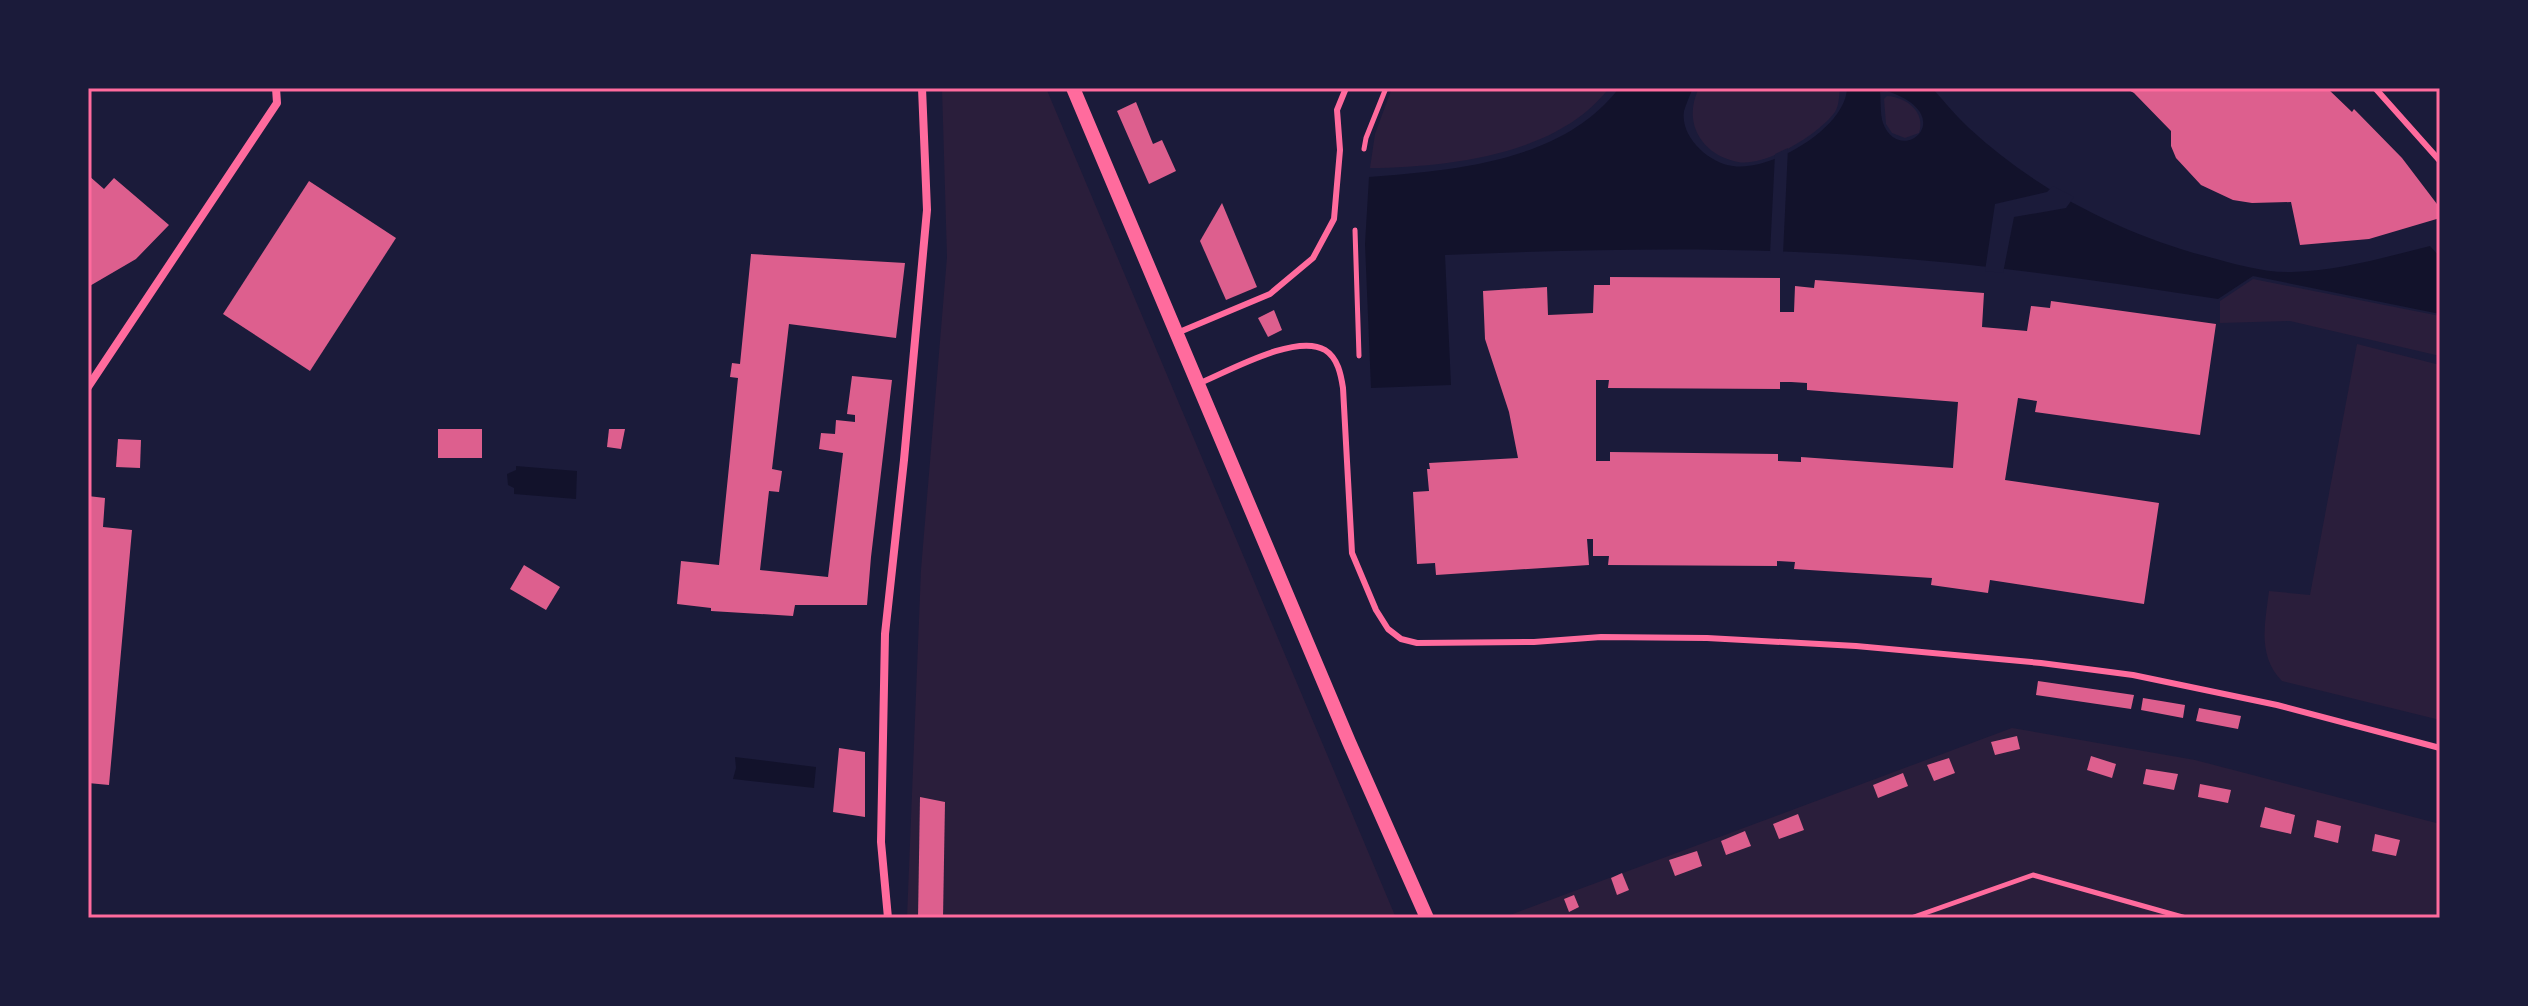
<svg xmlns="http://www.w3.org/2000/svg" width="2528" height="1006" viewBox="0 0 2528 1006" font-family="'Nunito Sans',sans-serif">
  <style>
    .green { fill: #2a1e3b }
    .water { fill: #12122b; fill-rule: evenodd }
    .pier { fill: #1b1b3a }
    .building { fill: #dd5f8e; fill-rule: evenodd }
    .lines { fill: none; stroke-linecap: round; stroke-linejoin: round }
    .path { stroke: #ff6b9d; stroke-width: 5 }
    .service { stroke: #ff6b9d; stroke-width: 6 }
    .minor { stroke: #ff6b9d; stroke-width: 8 }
    .tertiary { stroke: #ff6b9d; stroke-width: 14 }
    .neatline { fill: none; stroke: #ff6b9d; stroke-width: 3 }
  </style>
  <rect width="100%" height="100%" fill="#1b1b3a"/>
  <!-- green -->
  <g class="green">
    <path d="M942,88H1046L1396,918H907L921,570L947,257Z"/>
    <path d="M1392,88H1609C1558,155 1449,167 1370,168L1375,134Z"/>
    <path d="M1699,88H1840C1839,96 1839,106 1835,112C1819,134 1766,167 1738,162C1701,155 1682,122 1699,88Z"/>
    <path d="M1887,96C1906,97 1926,112 1919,133L1905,138L1892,133L1886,124L1884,99Z"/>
    <path d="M2253,279L2440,316V356L2290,321L2220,323V301Z"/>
    <path d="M2357,344L2440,365V720L2282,681C2257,655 2265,624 2269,591L2310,595Z"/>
    <path d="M2012,728L2195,760L2440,824V918H1502Z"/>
  </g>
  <!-- water -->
  <g class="water">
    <path d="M1619,88H1693C1690,95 1686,104 1684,111C1680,137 1709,163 1733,166C1770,172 1846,128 1847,88H1932C1944,101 1956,116 1969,128C2036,190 2121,234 2209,257C2235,264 2265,273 2292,272C2339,271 2385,257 2430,246L2440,257V314L2253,276L2218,299C2102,281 1986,264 1869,256C1728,246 1587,249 1445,255L1451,385L1371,388L1365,244L1369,177C1454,170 1563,162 1619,88ZM1887,91C1962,116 1900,168 1883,123C1880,114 1881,101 1880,92Z"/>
    <path d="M516,466L577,471L576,499L514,494V488L508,485L507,474L516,470Z"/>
    <path d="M735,757L816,767L814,788L733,779L736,768Z"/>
  </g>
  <!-- pier -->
  <g class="pier">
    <path d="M1788,148L1783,254H1770L1775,154Z"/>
    <path d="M2053,186L2074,197L2066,208L2014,217L2003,273L1985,271L1995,204L2047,192Z"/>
  </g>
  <!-- building -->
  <g class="building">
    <path d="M2125,88H2327L2352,112L2354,109L2402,158L2440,208V218L2369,239L2300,245L2291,202L2252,203L2233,200L2201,185L2176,158L2171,146V131L2134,93Z"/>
    <path d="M1136,102L1153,144L1162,140L1176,171L1149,184L1117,111Z"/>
    <path d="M88,175L104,189L114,178L169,225L136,259L88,287Z"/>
    <path d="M309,181L396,238L310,371L223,314Z"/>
    <path d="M1222,203L1257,287L1226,300L1200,241Z"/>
    <path d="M751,254L905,263L896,338L789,324L772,469L782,471L779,492L769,491L760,570L828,577L843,453L819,449L821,433L835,434L836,420L855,422V415L847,414L852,376L892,380L871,557L867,605H795L793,616L711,611V608L677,604L681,561L719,565L738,378L730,377L732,363L740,364Z"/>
    <path d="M1610,277L1780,278V312H1794L1795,286L1814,288L1815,280L1984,293L1982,327L2027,331L2031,306L2050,308L2051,301L2216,324L2200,435L2035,412L2037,401L2018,398L2005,480L2159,503L2144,604L1990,580L1988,593L1931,585L1932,578L1794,569L1795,562L1777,561V566L1608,565L1609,556H1593V539H1587L1589,565L1436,575L1435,563L1417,564L1413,492L1429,491L1427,469H1430L1429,463L1518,458L1509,412L1485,339L1483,291L1547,287L1548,315L1593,313L1594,285H1610ZM1596,380H1609L1608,388L1780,389V382H1791L1807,383V390L1958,402L1953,468L1801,457V462L1778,461V454L1610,452V461H1596Z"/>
    <path d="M1274,310L1282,330L1268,337L1258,318Z"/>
    <rect x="438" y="429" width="44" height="29"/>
    <path d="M609,429H625L621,449L607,447Z"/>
    <path d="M118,439L141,440L140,468L116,467Z"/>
    <path d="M88,496L105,498L103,527L132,530L109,785L88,783Z"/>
    <path d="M524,565L560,587L546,610L510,589Z"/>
    <path d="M2038,681L2134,695L2131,709L2036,695Z"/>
    <path d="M2143,698L2185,705L2183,718L2141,710Z"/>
    <path d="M2199,708L2241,716L2238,729L2196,721Z"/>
    <path d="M2017,736L2020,749L1995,755L1991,742Z"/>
    <path d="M839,748L865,752V817L833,812Z"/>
    <path d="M2091,756L2116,764L2112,778L2087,770Z"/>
    <path d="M1949,758L1955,773L1934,781L1927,765Z"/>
    <path d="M2146,769L2178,774L2174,790L2143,784Z"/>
    <path d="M1903,773L1908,786L1878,798L1873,785Z"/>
    <path d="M2200,784L2231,790L2228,803L2198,797Z"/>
    <path d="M920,797L945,802L943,918H918Z"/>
    <path d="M2265,807L2295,815L2291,834L2260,827Z"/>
    <path d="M1798,814L1804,830L1779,839L1773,824Z"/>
    <path d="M2317,820L2341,826L2338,843L2314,837Z"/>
    <path d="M1745,831L1751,846L1726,855L1721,841Z"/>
    <path d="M2375,834L2400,840L2396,856L2372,851Z"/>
    <path d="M1697,851L1702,866L1675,876L1669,860Z"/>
    <path d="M1622,873L1629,890L1617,895L1611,878Z"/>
    <path d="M1574,895L1579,907L1569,912L1564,899Z"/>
  </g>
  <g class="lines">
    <!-- path -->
    <g class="path">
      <path d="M1364,149L1366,138L1386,88"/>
      <path d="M1355,230L1359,356"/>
      <path d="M1911,918L2033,875L2186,918"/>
    </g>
    <!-- service -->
    <g class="service">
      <path d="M2375,88L2440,161"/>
      <path d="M1177,333L1270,294L1313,258L1334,219L1340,150L1337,110L1346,88"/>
      <path d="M1200,383C1229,371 1296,333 1325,350C1338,358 1341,375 1343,388L1352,553L1376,610L1388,629L1401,639L1417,643L1534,642L1601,637L1707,638L1856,646L2041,663L2133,675L2277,705L2440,748"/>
    </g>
    <!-- minor -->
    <g class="minor">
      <path d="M88,387L277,103L276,88"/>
      <path d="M888,918L881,842L885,634L904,460L927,210L922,88"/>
    </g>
    <!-- tertiary -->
    <path class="tertiary" d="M1073,88L1349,742L1427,918"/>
  </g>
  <!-- border -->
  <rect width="2528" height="1006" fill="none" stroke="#1b1b3a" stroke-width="180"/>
  <rect x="90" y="90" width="2348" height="826" class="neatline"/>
</svg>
